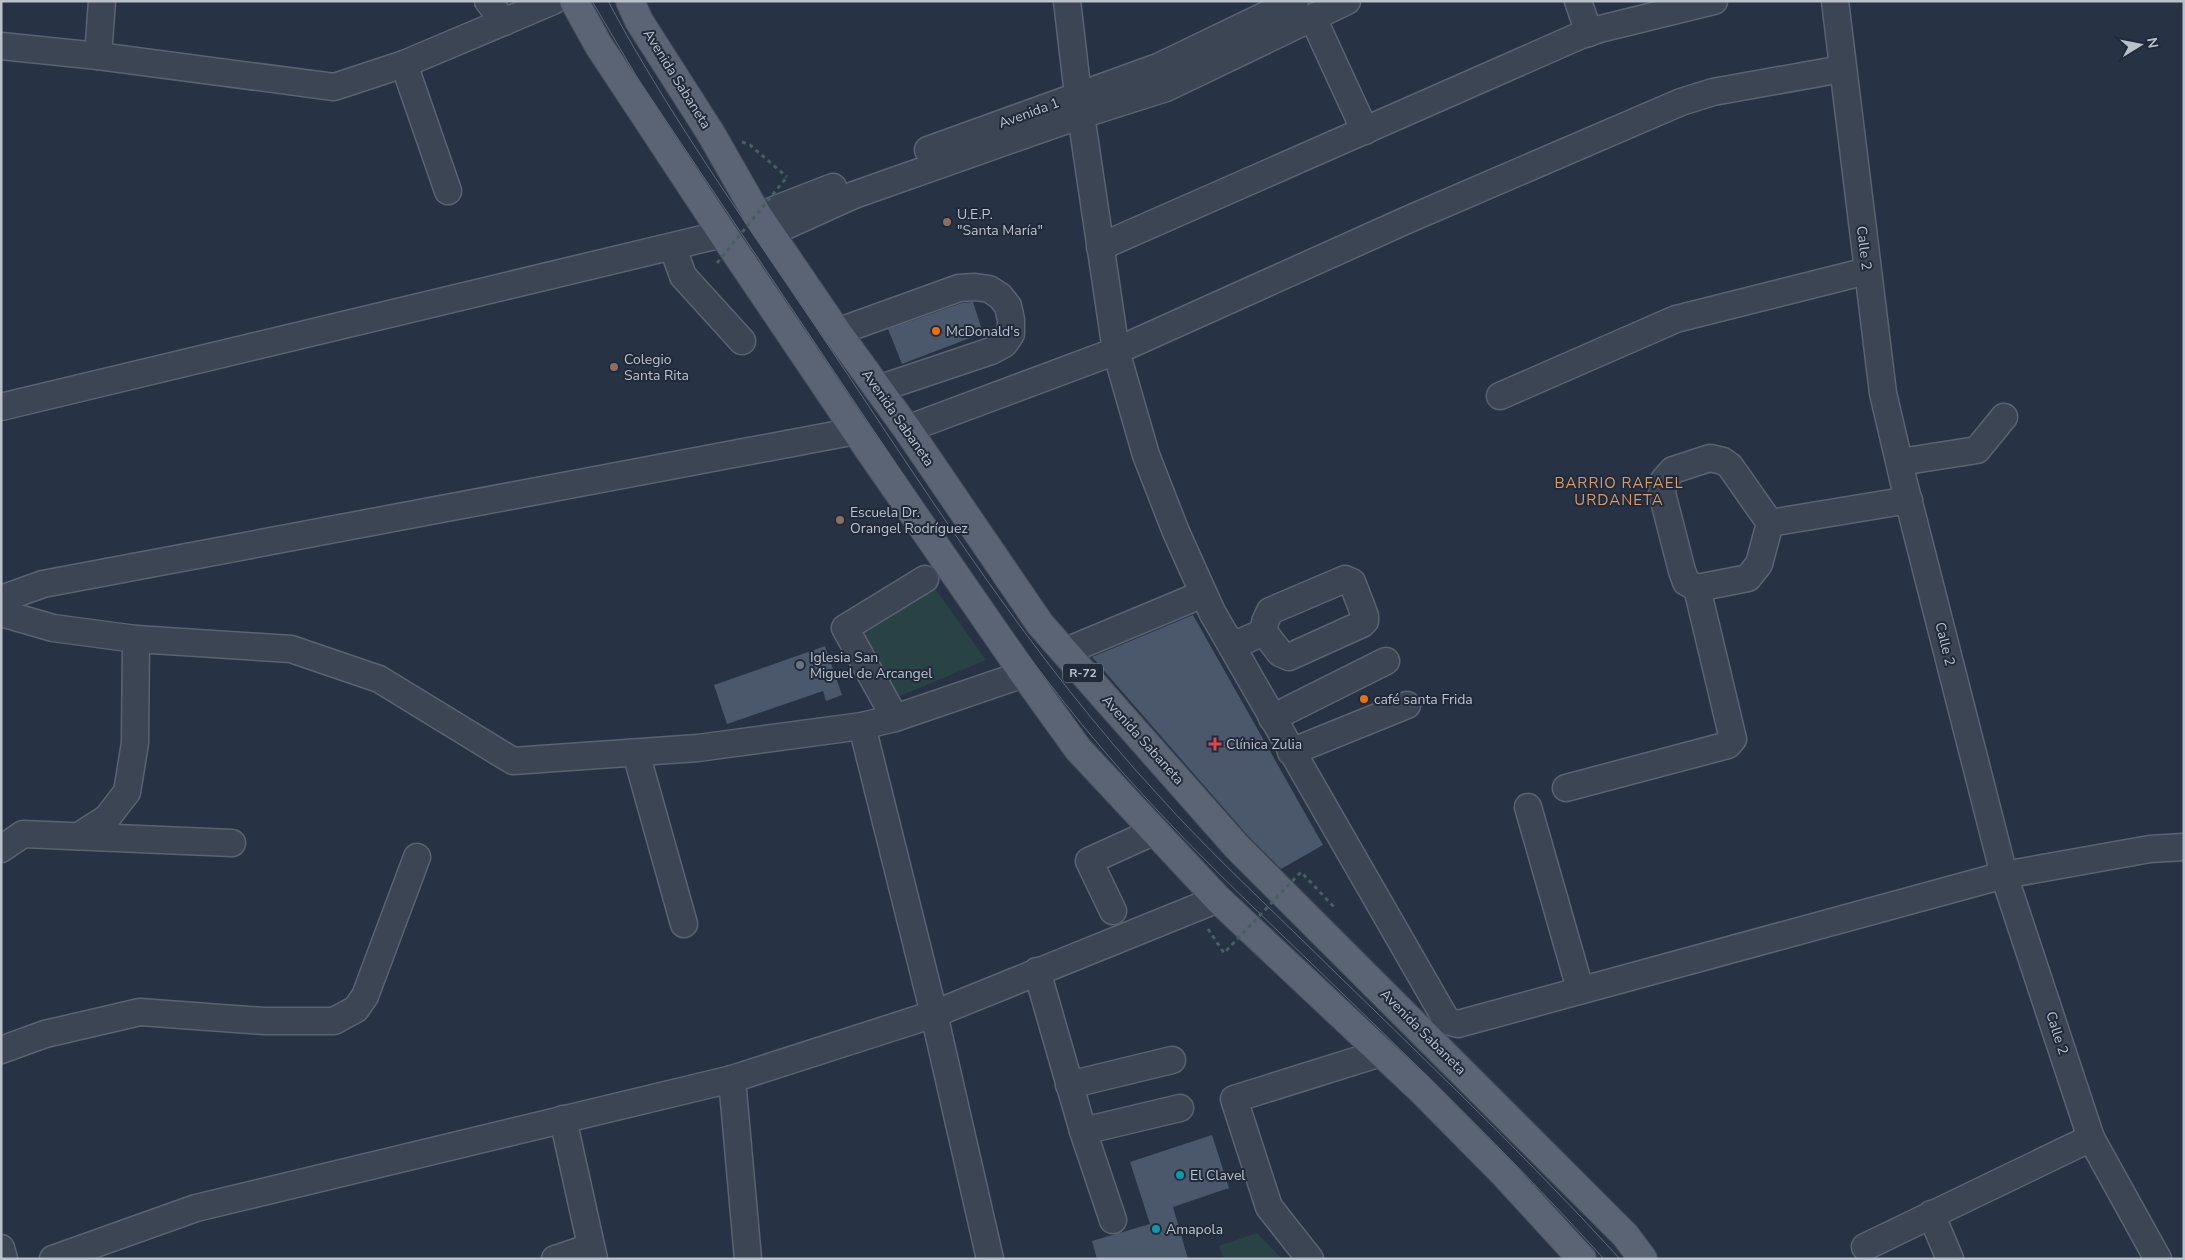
<svg xmlns="http://www.w3.org/2000/svg" width="2185" height="1260" viewBox="0 0 2185 1260" font-family="'Nunito Sans',sans-serif">
  <style>
    .green { fill: #294246 }
    .building { fill: #4b576b }
    .lines { fill: none; stroke-linecap: round; stroke-linejoin: round }
    .minor-casing { stroke: #5a6371; stroke-width: 29 }
    .major-casing { stroke: #454e5d; stroke-width: 30 }
    .path { stroke: #485e61; stroke-width: 3; stroke-dasharray: 4 4; stroke-linecap: butt }
    .minor { stroke: #3c4554; stroke-width: 26 }
    .major { stroke: #5a6474; stroke-width: 28 }
    .tram { stroke: #5e697b; stroke-width: 1 }
    .path-bridge { stroke: #485e61; stroke-width: 3; stroke-dasharray: 4 4; stroke-linecap: butt }
    .education-dot { fill: #8d6e63; stroke: #202a3a; stroke-width: 2 }
    .food-dot { fill: #e8710a; stroke: #202a3a; stroke-width: 2 }
    .worship-dot { fill: #6b7280; stroke: #202a3a; stroke-width: 2 }
    .health-dot { fill: #e0444e; stroke: #202a3a; stroke-width: 2 }
    .culture-dot { fill: #0f9aa8; stroke: #202a3a; stroke-width: 2 }
    .labels { text-anchor: middle; dominant-baseline: central; stroke-width: 4; stroke-linejoin: round; paint-order: stroke }
    .shield { fill: #202a3a; stroke: #8b94a1; stroke-width: 1 }
    .shield-label { font-size: 12px; font-weight: bold; fill: #b9c1cd }
    .street-label { font-size: 14px; fill: #b9c1cd; stroke: #202a3a }
    .poi-label { font-size: 14px; fill: #b9c1cd; stroke: #202a3a; text-anchor: start }
    .neighbourhood-label { font-size: 15px; letter-spacing: 1px; fill: #d99c69; stroke: #202a3a }
  </style>
  <rect width="100%" height="100%" fill="#273345"/>
  <!-- green -->
  <g class="green">
    <path d="M934,587L986,660L900,696L861,635Z"/>
    <path d="M1257,1233L1282,1259H1224L1219,1246Z"/>
  </g>
  <!-- building -->
  <g class="building">
    <path d="M973,302L983,333L902,364L888,329L962,303Z"/>
    <path d="M1193,615L1323,845L1281,869L1248,836L1092,657Z"/>
    <path d="M825,646L842,695L826,701L823,691L727,724L714,685Z"/>
    <path d="M1212,1135L1229,1188L1173,1207L1188,1259H1097L1092,1241L1150,1224L1130,1162Z"/>
  </g>
  <g class="lines">
    <defs>
      <g id="minor">
        <path d="M488,1L504,22"/>
        <path d="M1067,1L1078,95L1116,351L1146,455L1176,532L1212,612L1447,1021L1458,1024L2004,875L2150,849L2184,847"/>
        <path d="M1578,1L1589,33"/>
        <path d="M1835,1L1883,393L1904,483L2004,875L2091,1138L2158,1259"/>
        <path d="M1313,18L1365,131"/>
        <path d="M1,46L98,56L334,87L404,64L553,1"/>
        <path d="M98,56L102,1"/>
        <path d="M404,64L448,191"/>
        <path d="M928,150L1158,67L1295,1"/>
        <path d="M758,216L833,187"/>
        <path d="M770,233L854,195L1081,115L1166,88L1347,1"/>
        <path d="M1100,247L1579,36L1600,29L1714,1"/>
        <path d="M673,248L683,276L742,341"/>
        <path d="M837,332L959,288L975,287L989,289L1000,296L1008,306L1011,320V334L1004,344L991,351L878,389"/>
        <path d="M1500,396L1676,319L1867,271"/>
        <path d="M1,407L723,234"/>
        <path d="M907,429L1116,351L1407,220L1681,102L1713,92L1842,69"/>
        <path d="M1710,458L1723,461L1730,466L1770,523L1759,564L1748,578L1697,588L1686,582L1682,571L1662,493L1664,480L1673,470Z"/>
        <path d="M1900,462L1977,450L2004,417"/>
        <path d="M1770,523L1909,500"/>
        <path d="M1,599L43,584L856,431"/>
        <path d="M1,613L53,628L136,639L291,649L379,679L513,761L698,748L862,726L895,718L1024,674"/>
        <path d="M1232,646L1264,632L1280,653L1289,657L1362,624L1365,621V616L1352,582L1345,579L1270,611L1265,622L1264,632"/>
        <path d="M1064,652L1203,594"/>
        <path d="M895,718L845,628L925,579"/>
        <path d="M1272,718L1386,661"/>
        <path d="M862,726L934,1014L990,1259"/>
        <path d="M1291,752L1407,705"/>
        <path d="M636,753L684,924"/>
        <path d="M1566,788L1728,745L1733,739L1697,588"/>
        <path d="M1528,807L1580,989"/>
        <path d="M79,836L107,818L127,792L135,743L136,639"/>
        <path d="M1,849L23,834L232,843"/>
        <path d="M1113,911L1089,861L1155,831"/>
        <path d="M1037,971L1083,1131L1113,1220"/>
        <path d="M1,1050L45,1034L140,1012L264,1021H334L356,1009L365,996L417,857"/>
        <path d="M732,1079L748,1259"/>
        <path d="M1069,1085L1172,1060"/>
        <path d="M563,1119L594,1259"/>
        <path d="M1083,1131L1180,1108"/>
        <path d="M1931,1214L1950,1259"/>
        <path d="M1865,1247L2091,1138"/>
        <path d="M1,1248L4,1259"/>
        <path d="M53,1259L196,1208L732,1079L934,1014L1218,899"/>
        <path d="M555,1259L591,1247"/>
        <path d="M1310,1259L1269,1207L1234,1099L1381,1053"/>
      </g>
      <g id="major">
        <path d="M574,1L599,46L723,234L856,431L1024,674L1078,749L1218,899L1420,1089L1505,1175L1582,1259"/>
        <path d="M630,1L639,21L710,132L758,216L837,332L907,429L1040,624L1237,847L1625,1235L1643,1259"/>
      </g>
    </defs>
    <!-- minor casing -->
    <use href="#minor" class="minor-casing"/>
    <!-- major casing -->
    <use href="#major" class="major-casing"/>
    <!-- path -->
    <path class="path" d="M742,142L750,145L787,177"/>
    <!-- minor -->
    <use href="#minor" class="minor"/>
    <!-- major -->
    <use href="#major" class="major"/>
    <!-- tram -->
    <g class="tram">
      <path d="M592,1L638,79L983,594C1034,665 1087,735 1146,798C1197,854 1253,907 1308,960C1409,1058 1510,1155 1604,1259"/>
      <path d="M608,1C673,123 756,236 832,351C935,505 1034,661 1160,797C1203,845 1251,890 1298,936C1406,1042 1517,1146 1620,1259"/>
    </g>
    <!-- path-bridge -->
    <g class="path-bridge">
      <path d="M717,263L787,177"/>
      <path d="M1208,929L1224,953L1301,872L1334,907"/>
    </g>
  </g>
  <!-- markers -->
  <g class="education-dot">
    <circle cx="947" cy="222" r="5"/>
    <circle cx="614" cy="367" r="5"/>
    <circle cx="840" cy="520" r="5"/>
  </g>
  <g class="food-dot">
    <circle cx="936" cy="331" r="5"/>
    <circle cx="1364" cy="699" r="5"/>
  </g>
  <circle class="worship-dot" cx="800" cy="665" r="5"/>
  <path class="health-dot" d="M1212.5 736.5h5v5h5v5h-5v5h-5v-5h-5v-5h5z"/>
  <g class="culture-dot">
    <circle cx="1180" cy="1175" r="5"/>
    <circle cx="1156" cy="1229" r="5"/>
  </g>
  <g class="labels">
    <!-- shield labels -->
    <rect class="shield" x="1063" y="663.5" width="40" height="19" rx="4"/>
    <g class="shield-label">
      <text x="1083" y="673">R-72</text>
    </g>
    <!-- street labels -->
    <g class="street-label">
      <text transform="translate(677 79) rotate(58)">Avenida Sabaneta</text>
      <text transform="translate(1029 113) rotate(-20)">Avenida 1</text>
      <text transform="translate(1864 248) rotate(83)">Calle 2</text>
      <text transform="translate(898 418) rotate(55)">Avenida Sabaneta</text>
      <text transform="translate(1945 644) rotate(76)">Calle 2</text>
      <text transform="translate(1143 740) rotate(48)">Avenida Sabaneta</text>
      <text transform="translate(1423 1032) rotate(45)">Avenida Sabaneta</text>
      <text transform="translate(2057 1033) rotate(72)">Calle 2</text>
    </g>
    <!-- poi labels -->
    <g class="poi-label">
      <text x="957" y="214">U.E.P.<tspan x="957" dy="16">"Santa María"</tspan></text>
      <text x="946" y="331">McDonald's</text>
      <text x="624" y="359">Colegio<tspan x="624" dy="16">Santa Rita</tspan></text>
      <text x="850" y="512">Escuela Dr.<tspan x="850" dy="16">Orangel Rodríguez</tspan></text>
      <text x="810" y="657">Iglesia San<tspan x="810" dy="16">Miguel de Arcangel</tspan></text>
      <text x="1374" y="699">café santa Frida</text>
      <text x="1226" y="744">Clínica Zulia</text>
      <text x="1190" y="1175">El Clavel</text>
      <text x="1166" y="1229">Amapola</text>
    </g>
    <!-- neighbourhood labels -->
    <g class="neighbourhood-label">
      <text x="1619" y="483">BARRIO RAFAEL<tspan x="1619" dy="17">URDANETA</tspan></text>
    </g>
  </g>
  <!-- border -->
  <rect width="2185" height="1260" fill="none" stroke="#b9c1cd" stroke-width="5"/>
  <!-- north arrow -->
  <g transform="translate(2140 45) rotate(80)" stroke="#202a3a" stroke-width="4" paint-order="stroke">
  <path d="M0-4L9 19L0 12L-9 19Z" fill="#b9c1cd"/>
  <text y="-8" font-size="14" font-weight="bold" text-anchor="middle" fill="#b9c1cd">N</text>
  </g>
</svg>
